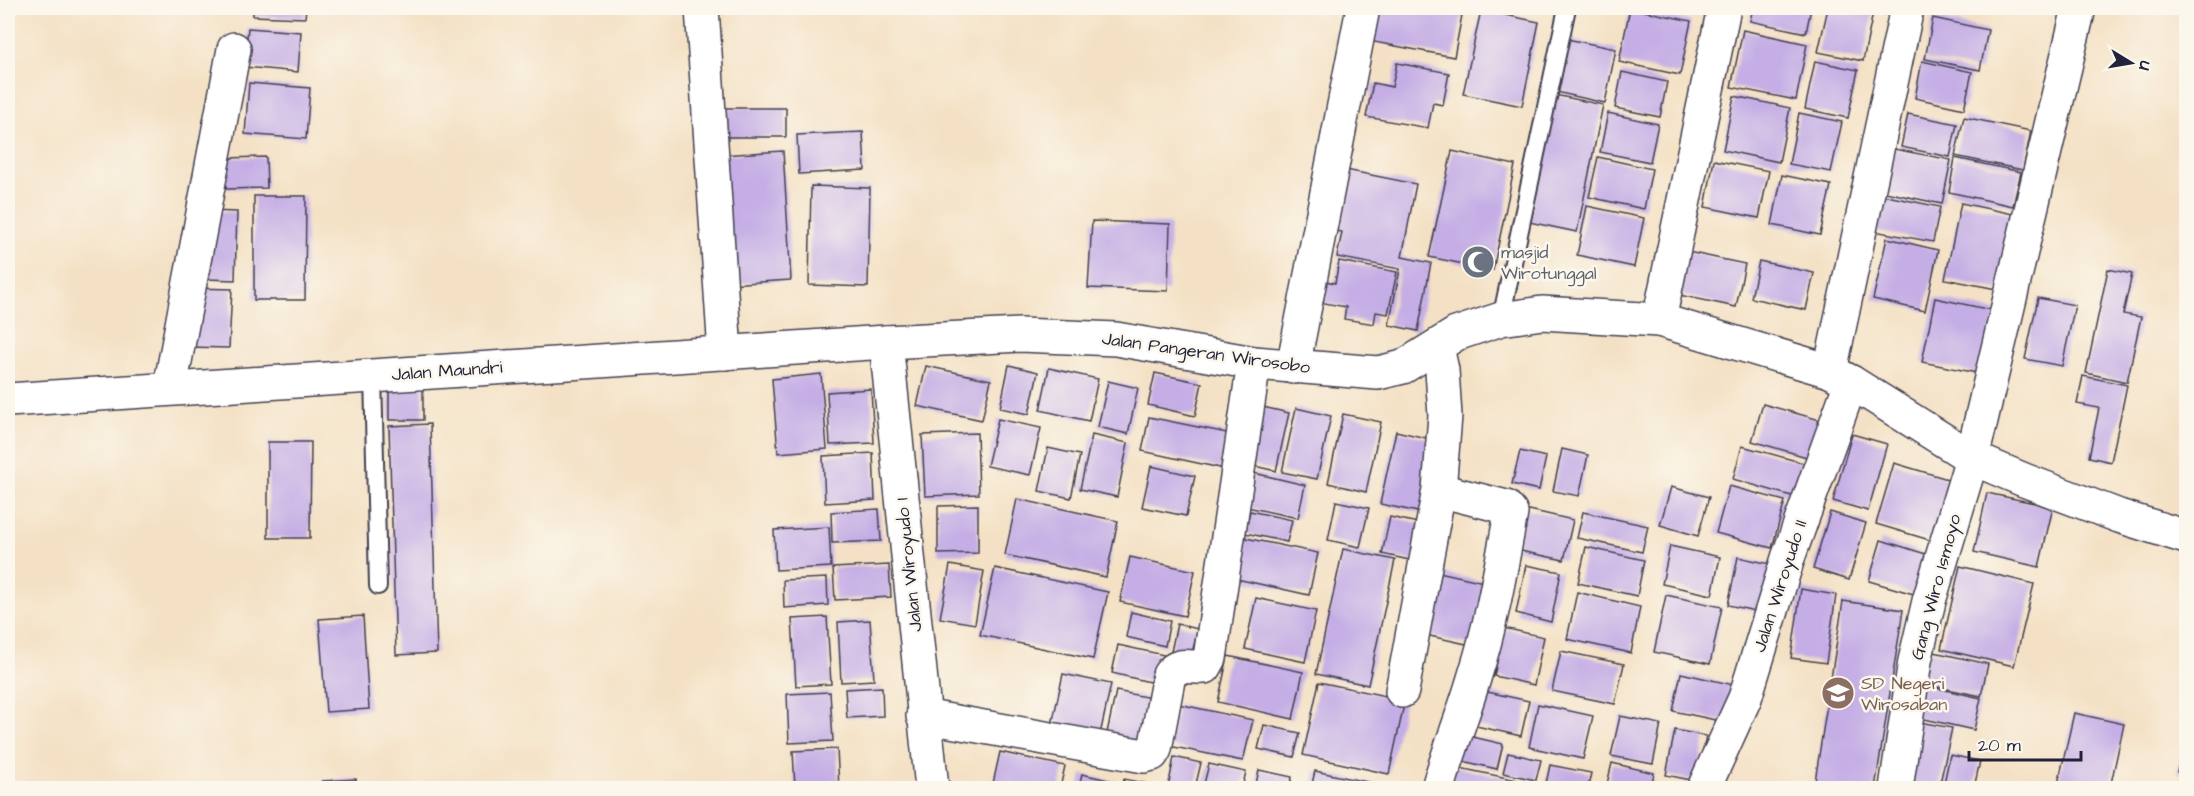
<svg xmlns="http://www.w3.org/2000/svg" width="2194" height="796" viewBox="0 0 2194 796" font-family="'Architects Daughter',sans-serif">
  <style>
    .building { fill: #c5aee5 }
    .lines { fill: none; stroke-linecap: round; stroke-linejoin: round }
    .service-casing { stroke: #423f50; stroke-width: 20 }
    .minor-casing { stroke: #423f50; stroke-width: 36 }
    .service { stroke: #fff; stroke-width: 16 }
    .minor { stroke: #fff; stroke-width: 33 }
    .labels { text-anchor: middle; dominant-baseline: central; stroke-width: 5; stroke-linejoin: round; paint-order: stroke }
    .worship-label { font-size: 18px; fill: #5b616d; stroke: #fbf7ec; text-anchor: start }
    .street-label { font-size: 18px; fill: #22223b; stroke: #fbf7ec }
    .education-label { font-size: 18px; fill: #785e54; stroke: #fbf7ec; text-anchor: start }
  </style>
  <rect width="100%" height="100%" fill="#fbf7ec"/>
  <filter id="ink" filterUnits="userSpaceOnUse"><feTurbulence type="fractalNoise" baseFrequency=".0167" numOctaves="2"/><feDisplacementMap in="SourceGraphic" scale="12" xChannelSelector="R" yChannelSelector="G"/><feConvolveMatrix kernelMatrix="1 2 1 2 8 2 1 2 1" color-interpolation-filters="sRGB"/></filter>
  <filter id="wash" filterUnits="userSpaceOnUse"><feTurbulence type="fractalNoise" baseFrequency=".008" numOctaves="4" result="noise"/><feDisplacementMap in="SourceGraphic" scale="24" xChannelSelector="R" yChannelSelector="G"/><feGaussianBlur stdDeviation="1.35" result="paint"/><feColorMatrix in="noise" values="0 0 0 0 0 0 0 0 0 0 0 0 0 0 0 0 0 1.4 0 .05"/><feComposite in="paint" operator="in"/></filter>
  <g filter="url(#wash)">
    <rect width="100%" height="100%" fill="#f4e1c5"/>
    <g id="blocks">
      <!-- building -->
      <g class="building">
        <path d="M253,8H306L305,18L253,16Z"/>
        <path d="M1376,8H1425L1462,15L1454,57L1369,41Z"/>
        <path d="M1630,8L1691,21L1680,75L1619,62Z"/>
        <path d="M1753,8H1811L1806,33L1750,21Z"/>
        <path d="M1828,8H1874L1863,61L1818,52Z"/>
        <path d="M1481,10L1539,22L1522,106L1463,94Z"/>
        <path d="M1933,18L1988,30L1980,70L1925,59Z"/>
        <path d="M248,28L301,32L298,72L244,67Z"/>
        <path d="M1743,30L1807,44L1796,100L1731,87Z"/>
        <path d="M1567,39L1616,49L1605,103L1556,92Z"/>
        <path d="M1815,61L1858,70L1848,118L1805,109Z"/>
        <path d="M1922,61L1972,72L1964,109L1915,98Z"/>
        <path d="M1397,63L1449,73L1443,105L1433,103L1428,128L1366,117L1373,83L1392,87Z"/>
        <path d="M1622,72L1667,82L1660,117L1615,108Z"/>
        <path d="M249,83L310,88L306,139L245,134Z"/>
        <path d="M1555,95L1603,105L1577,232L1529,222Z"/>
        <path d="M1734,96L1790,108L1779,162L1723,150Z"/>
        <path d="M724,108H786V137H725Z"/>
        <path d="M1608,113L1658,124L1650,162L1600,152Z"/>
        <path d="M1799,113L1842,122L1831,172L1789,164Z"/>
        <path d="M1908,114L1957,124L1950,157L1901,147Z"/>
        <path d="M1964,117L2031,131L2023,170L1955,156Z"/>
        <path d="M863,132L865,170L799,174L797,135Z"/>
        <path d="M1894,149L1951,160L1942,204L1885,192Z"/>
        <path d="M783,151L791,280L729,284L722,155Z"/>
        <path d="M1452,151L1515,165L1493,270L1429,257Z"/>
        <path d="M266,157L267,188L226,189L225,158Z"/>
        <path d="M1598,157L1652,169L1644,209L1589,197Z"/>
        <path d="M1955,158L2021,172L2013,206L1949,192Z"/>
        <path d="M1714,160L1769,171L1759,218L1705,207Z"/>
        <path d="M1341,169L1416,184L1402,257L1431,263L1418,331L1389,325L1400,269L1337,257L1342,232L1330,230Z"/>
        <path d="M1782,175L1831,185L1820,235L1772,225Z"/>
        <path d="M811,186L870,188L868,287L809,285Z"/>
        <path d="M1882,195L1940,207L1933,242L1874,231Z"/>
        <path d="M254,196H306L305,300H254Z"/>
        <path d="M1961,203L2018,215L2002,290L1945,279Z"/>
        <path d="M1587,206L1644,218L1634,267L1577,255Z"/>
        <path d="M209,211L237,212L235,280L207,279Z"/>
        <path d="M1092,221L1170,224L1168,291L1088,288Z"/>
        <path d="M1887,238L1938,250L1925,311L1873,299Z"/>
        <path d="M1688,252L1745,264L1736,307L1679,295Z"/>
        <path d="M1339,261L1397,272L1388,314L1376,312L1374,324L1344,319L1346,307L1314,301L1317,279L1335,283Z"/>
        <path d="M1759,261L1814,273L1806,310L1751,298Z"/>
        <path d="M2108,269L2132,274L2123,314L2141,317L2127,382L2086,373Z"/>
        <path d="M191,288L232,289L229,348L189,347Z"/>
        <path d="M1935,298L1996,311L1982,374L1922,362Z"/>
        <path d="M2038,298L2075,305L2062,366L2025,359Z"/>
        <path d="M1009,365L1038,372L1029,414L1000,408Z"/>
        <path d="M926,366L991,380L982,420L917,406Z"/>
        <path d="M1049,368L1098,379L1089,421L1040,410Z"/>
        <path d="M1155,373L1202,383L1195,416L1148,405Z"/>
        <path d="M821,374L827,449L778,453L772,379Z"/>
        <path d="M2083,376L2127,385L2111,462L2089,457L2099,408L2077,404Z"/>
        <path d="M389,379L423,380V420H389Z"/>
        <path d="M1108,381L1138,388L1128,434L1098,427Z"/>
        <path d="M871,389L874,443L830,445L827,392Z"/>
        <path d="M1763,404L1820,420L1810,458L1752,441Z"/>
        <path d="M1263,407L1289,413L1276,471L1250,465Z"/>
        <path d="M1296,408L1331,416L1317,479L1282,472Z"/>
        <path d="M1343,414L1381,422L1366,492L1328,483Z"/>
        <path d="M1149,417L1232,434L1225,469L1142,451Z"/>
        <path d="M998,419L1041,428L1030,475L987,466Z"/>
        <path d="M430,424L437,653L396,655L389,426Z"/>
        <path d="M1396,431L1439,441L1423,513L1380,504Z"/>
        <path d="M977,433L979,494L925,496L922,435Z"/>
        <path d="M1852,434L1887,444L1868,511L1833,501Z"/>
        <path d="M1092,435L1128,443L1117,497L1080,489Z"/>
        <path d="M268,442H311L310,538H268Z"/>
        <path d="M1742,446L1804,463L1795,497L1733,479Z"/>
        <path d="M1048,448L1080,455L1071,498L1039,491Z"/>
        <path d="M1562,449L1588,455L1579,496L1553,491Z"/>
        <path d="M1520,451L1546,457L1539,490L1512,484Z"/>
        <path d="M873,453L875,500L825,503L823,456Z"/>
        <path d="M1894,463L1951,480L1933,541L1876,524Z"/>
        <path d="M1151,466L1195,476L1186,516L1142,507Z"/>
        <path d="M1254,473L1305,485L1298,518L1247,507Z"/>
        <path d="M1729,486L1785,501L1772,548L1716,533Z"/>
        <path d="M1671,487L1709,497L1698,536L1660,525Z"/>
        <path d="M1987,493L2053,507L2039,567L1974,552Z"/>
        <path d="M1017,499L1118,521L1106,577L1005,555Z"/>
        <path d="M1336,501L1369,508L1360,547L1328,540Z"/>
        <path d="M978,505V553L938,554V506Z"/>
        <path d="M879,509L881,541L832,543L831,512Z"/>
        <path d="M1525,509L1573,520L1564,560L1516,550Z"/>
        <path d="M1250,511L1292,520L1287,542L1245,533Z"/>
        <path d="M1583,512L1648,526L1642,552L1577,538Z"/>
        <path d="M1830,512L1866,523L1849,580L1813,569Z"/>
        <path d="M1390,517L1423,524L1414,561L1382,554Z"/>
        <path d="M829,527L831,567L776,570L774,530Z"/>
        <path d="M1241,537L1318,553L1309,595L1232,578Z"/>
        <path d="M1881,540L1929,555L1917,595L1869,581Z"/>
        <path d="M1670,546L1720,557L1712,595L1662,584Z"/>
        <path d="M1586,547L1644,560L1637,596L1578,583Z"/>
        <path d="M1343,549L1395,560L1368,685L1316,674Z"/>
        <path d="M1130,557L1195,571L1185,616L1120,602Z"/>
        <path d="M1738,557L1775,565L1764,613L1728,605Z"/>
        <path d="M889,565L891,597L835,600L833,568Z"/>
        <path d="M950,565L984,571L975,624L940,618Z"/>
        <path d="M1526,565L1561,572L1551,622L1516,613Z"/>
        <path d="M1960,566L2034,584L2014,666L1941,649Z"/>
        <path d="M995,568L1108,592L1093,659L980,635Z"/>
        <path d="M1430,570L1493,584L1480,647L1416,633Z"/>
        <path d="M827,578L828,605L784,608L783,580Z"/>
        <path d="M1801,589L1836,595L1826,663L1791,658Z"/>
        <path d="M1577,592L1640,607L1631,653L1567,639Z"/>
        <path d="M1666,595L1722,607L1710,664L1654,652Z"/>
        <path d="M1256,598L1316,611L1305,662L1245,649Z"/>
        <path d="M1843,601L1903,610L1875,788H1814Z"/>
        <path d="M1131,612L1170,621L1165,646L1126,637Z"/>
        <path d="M363,616L369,709L326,712L319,619Z"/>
        <path d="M827,617L831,684L796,686L792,619Z"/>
        <path d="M870,620L874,680L841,682L838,622Z"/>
        <path d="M1177,624L1198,629L1189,665L1169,661Z"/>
        <path d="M1504,628L1544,637L1534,685L1494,676Z"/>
        <path d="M1118,645L1164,655L1158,684L1112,673Z"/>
        <path d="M1925,650L1988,664L1981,696L1918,683Z"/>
        <path d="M1561,651L1624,664L1615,704L1552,691Z"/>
        <path d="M1228,656L1303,672L1293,719L1218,702Z"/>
        <path d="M1681,673L1734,685L1725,722L1673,711Z"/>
        <path d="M1063,674L1111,684L1098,744L1050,734Z"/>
        <path d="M1319,682L1405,700L1389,774L1303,755Z"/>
        <path d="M1918,684L1981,698L1974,730L1911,716Z"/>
        <path d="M882,687L883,716L847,718L845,689Z"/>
        <path d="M1116,691L1161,700L1150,752L1105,742Z"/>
        <path d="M1483,691L1529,701L1521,736L1476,726Z"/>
        <path d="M830,692L833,741L789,743L787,694Z"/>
        <path d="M1178,704L1253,720L1243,761L1169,746Z"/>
        <path d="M1538,704L1593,716L1583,759L1529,747Z"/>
        <path d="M2074,713L2124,724L2110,788H2057Z"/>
        <path d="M1620,716L1661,724L1653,764L1611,756Z"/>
        <path d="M1914,721L1952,728L1939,788H1910Z"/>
        <path d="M1264,725L1300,733L1294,757L1258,749Z"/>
        <path d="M1675,730L1706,736L1696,781L1666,775Z"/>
        <path d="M1460,734L1503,744L1497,769L1454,759Z"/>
        <path d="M2186,735V774L2177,772Z"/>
        <path d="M837,749L839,788H795L793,751Z"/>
        <path d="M1000,752L1065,766L1060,788H992Z"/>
        <path d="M1508,753L1541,760L1536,780L1503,773Z"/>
        <path d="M1950,755L1980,761L1974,788H1943Z"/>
        <path d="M1174,757L1201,763L1195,788H1168Z"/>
        <path d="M1612,763L1654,773L1651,788H1606Z"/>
        <path d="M1209,764L1246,772L1242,788H1203Z"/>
        <path d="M1550,765L1591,773L1588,788H1545Z"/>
        <path d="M1450,766L1517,780L1515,788H1445Z"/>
        <path d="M1259,770L1292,777L1290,788H1255Z"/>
        <path d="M1315,771L1391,787V788H1311Z"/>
        <path d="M1082,774L1117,782L1116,788H1079Z"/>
        <path d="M356,779L357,788H323L322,781Z"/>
        <path d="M1124,779L1154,785L1153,788H1122Z"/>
      </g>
    </g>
  </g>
  <g filter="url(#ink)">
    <use href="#blocks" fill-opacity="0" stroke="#423f50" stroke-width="1.5"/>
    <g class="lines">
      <defs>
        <g id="service">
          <path d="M1501,319L1567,8"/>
          <path d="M373,375L378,586"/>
        </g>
        <g id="minor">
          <path d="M702,8L725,353"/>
          <path d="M1659,320L1724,8"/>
          <path d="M886,342L932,788"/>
          <path d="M1293,367L1363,8"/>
          <path d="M1830,371L1907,8"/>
          <path d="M170,388L234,49"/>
          <path d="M8,400L886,342L1020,335L1116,339L1254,363L1378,373L1403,367L1456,334L1501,319L1542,313L1659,320L1830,371L1851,382L1972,458L2024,480L2119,516L2186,537"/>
          <path d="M1402,691L1439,490L1445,416L1442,370L1437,347"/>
          <path d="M923,716L1144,756L1152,754L1155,749L1169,675C1178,661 1192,669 1205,667L1210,658L1254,363"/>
          <path d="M1438,788C1449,750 1464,713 1475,675C1492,622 1501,567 1511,513L1506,507L1439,490"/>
          <path d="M1704,788L1745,698L1788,558L1851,382"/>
          <path d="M1896,788L1915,661L1929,601L1972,458L2079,8"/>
        </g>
      </defs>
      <!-- service casing -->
      <use href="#service" class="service-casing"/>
      <!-- minor casing -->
      <use href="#minor" class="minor-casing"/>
      <!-- service -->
      <use href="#service" class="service"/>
      <!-- minor -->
      <use href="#minor" class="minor"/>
    </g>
  </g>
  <!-- icons -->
  <defs>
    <symbol id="mosque-disc" viewBox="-11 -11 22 22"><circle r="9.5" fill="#6b7280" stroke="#fbf7ec"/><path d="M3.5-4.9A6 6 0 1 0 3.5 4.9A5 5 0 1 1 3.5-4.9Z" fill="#fff"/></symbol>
    <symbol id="school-disc" viewBox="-11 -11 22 22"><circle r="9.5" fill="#8d6e63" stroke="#fbf7ec"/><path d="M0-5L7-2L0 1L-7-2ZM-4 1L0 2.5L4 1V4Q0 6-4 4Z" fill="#fff"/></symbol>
  </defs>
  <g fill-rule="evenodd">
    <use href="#mosque-disc" x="1459" y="243" width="38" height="38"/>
    <use href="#school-disc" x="1819" y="674" width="38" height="38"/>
  </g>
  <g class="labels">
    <!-- worship labels -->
    <g class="worship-label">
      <text x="1501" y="252">masjid<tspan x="1501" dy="21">Wirotunggal</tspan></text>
    </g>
    <!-- street labels -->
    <g class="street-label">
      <text transform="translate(1206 353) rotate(8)">Jalan Pangeran Wirosobo</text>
      <text transform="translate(447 371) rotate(-4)">Jalan Maundri</text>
      <text transform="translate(909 565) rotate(-96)">Jalan Wiroyudo 1</text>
      <text transform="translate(1780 586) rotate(-72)">Jalan Wiroyudo II</text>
      <text transform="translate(1936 587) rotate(-75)">Gang Wiro Ismoyo</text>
    </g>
    <!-- education labels -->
    <g class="education-label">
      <text x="1861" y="683">SD Negeri<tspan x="1861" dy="21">Wirosaban</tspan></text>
    </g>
  </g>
  <!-- margin -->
  <rect width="2194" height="796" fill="none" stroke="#fbf7ec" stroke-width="30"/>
  <!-- north arrow -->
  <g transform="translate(2131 63) rotate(101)" stroke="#fbf7ec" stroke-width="4.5" paint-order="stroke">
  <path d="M0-4.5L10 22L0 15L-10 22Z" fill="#22223b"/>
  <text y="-9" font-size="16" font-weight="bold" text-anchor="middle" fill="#22223b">U</text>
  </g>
  <!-- scale -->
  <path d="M1969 751v9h112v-9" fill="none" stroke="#22223b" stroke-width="3"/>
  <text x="1978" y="751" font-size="18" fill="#22223b" stroke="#fbf7ec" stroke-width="4.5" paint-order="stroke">20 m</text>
</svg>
